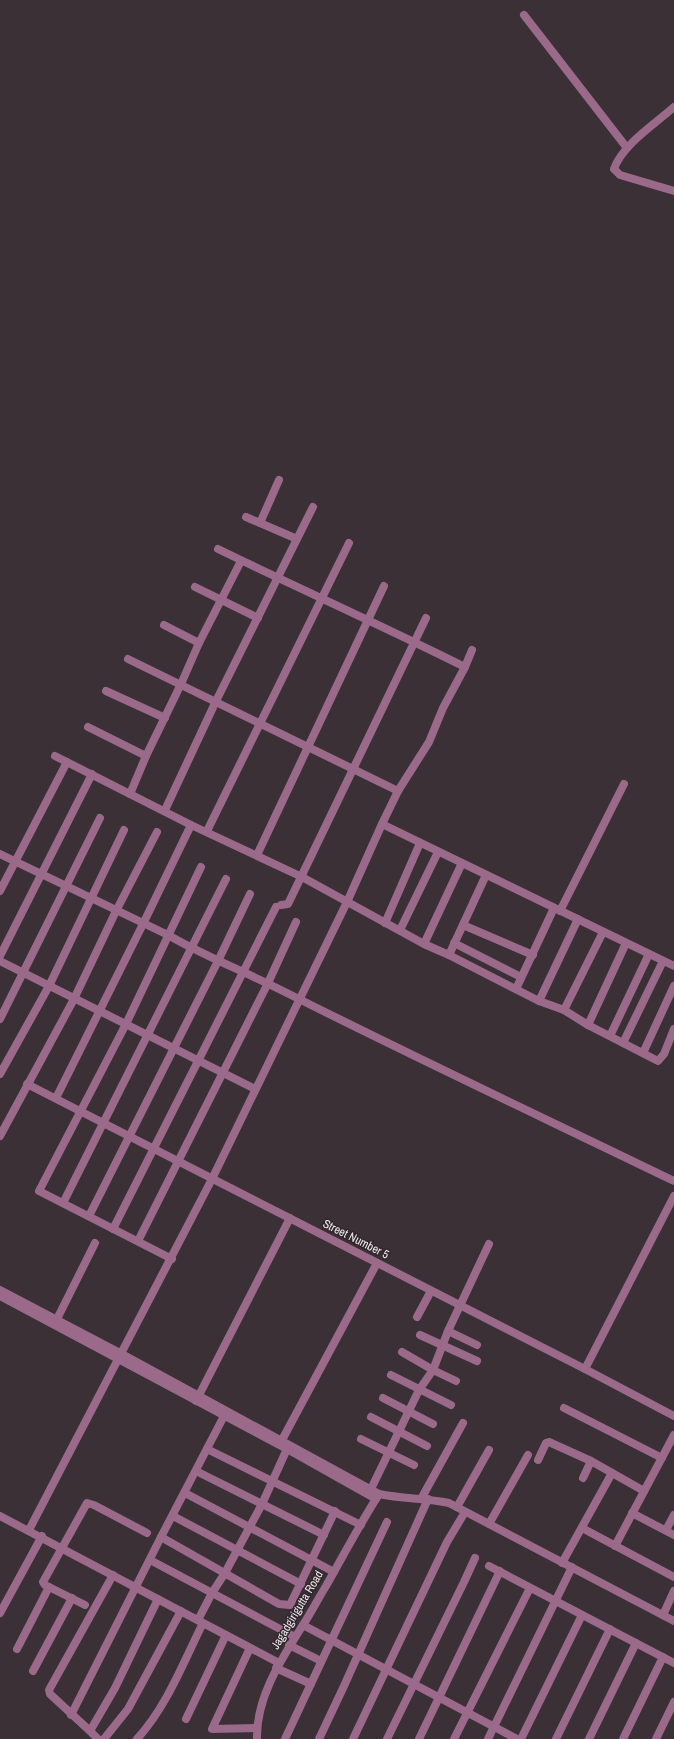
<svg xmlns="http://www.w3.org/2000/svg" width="674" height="1739" viewBox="0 0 674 1739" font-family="'Archivo Narrow',sans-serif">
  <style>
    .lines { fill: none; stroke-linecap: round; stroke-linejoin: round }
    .minor { stroke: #9b6a8b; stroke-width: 8 }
    .tertiary { stroke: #9b6a8b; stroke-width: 8 }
    .labels { text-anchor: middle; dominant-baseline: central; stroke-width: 3; stroke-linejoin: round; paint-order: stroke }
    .street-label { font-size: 12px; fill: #f0eaee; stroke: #30262c }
  </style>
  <rect width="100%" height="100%" fill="#3a3036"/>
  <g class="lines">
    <!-- minor -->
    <g class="minor">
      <path d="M524,15L627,148"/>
      <path d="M674,107C655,124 622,145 614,169L620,175L674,191"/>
      <path d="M246,517L297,539"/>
      <path d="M260,523L279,480"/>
      <path d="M218,549C300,589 383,626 465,667"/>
      <path d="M195,587L258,618"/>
      <path d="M164,625L199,643"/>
      <path d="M128,659L398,791"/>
      <path d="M106,691L165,718"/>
      <path d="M88,727L146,756"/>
      <path d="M55,756L191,825L302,877L424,944L449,955L539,1001L564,1010L588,1025L658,1061L664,1054L674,1029"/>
      <path d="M130,794L146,756L181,684L199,643L241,561"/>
      <path d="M165,810L216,701L313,507"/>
      <path d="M382,824L674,966"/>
      <path d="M207,831L349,543"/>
      <path d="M0,854L168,935C206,957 246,972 285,992C414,1057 544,1118 674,1181"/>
      <path d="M257,855L384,586"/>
      <path d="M0,891L67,762"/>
      <path d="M281,905L288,904L426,618"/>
      <path d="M560,911L624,784"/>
      <path d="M385,923L420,843"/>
      <path d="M463,925L533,955"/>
      <path d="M400,930L438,852"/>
      <path d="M454,943L521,977"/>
      <path d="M424,944L462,863"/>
      <path d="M449,955L486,875"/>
      <path d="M0,956L92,774"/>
      <path d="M0,961L255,1089"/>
      <path d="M516,989L554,908"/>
      <path d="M539,1001L578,919"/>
      <path d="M564,1010L603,932"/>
      <path d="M0,1019L100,818"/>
      <path d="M588,1025L626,943"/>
      <path d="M610,1036L649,954"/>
      <path d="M623,1043L663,961"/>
      <path d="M643,1053L674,986"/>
      <path d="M0,1074L49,986L124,830"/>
      <path d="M27,1084L585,1369L674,1416"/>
      <path d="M56,1098L143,924L191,825"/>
      <path d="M0,1136L74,999L116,911L157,832"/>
      <path d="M63,1203L226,879"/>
      <path d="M89,1216L218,961L250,894"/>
      <path d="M113,1229L276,907"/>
      <path d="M138,1241L268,983L296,922"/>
      <path d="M172,1259L39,1191L126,1024L201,867"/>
      <path d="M417,1317L431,1291"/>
      <path d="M57,1319L95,1243"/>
      <path d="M448,1331L477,1345"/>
      <path d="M420,1335L477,1361"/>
      <path d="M402,1352L433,1370L456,1381"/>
      <path d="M585,1369L674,1196"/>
      <path d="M391,1375L451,1405"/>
      <path d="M383,1398L433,1424"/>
      <path d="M196,1401L290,1218"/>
      <path d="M564,1408L662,1458"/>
      <path d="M371,1417L427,1446"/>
      <path d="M361,1439L414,1465"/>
      <path d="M282,1440L377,1263"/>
      <path d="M207,1449L361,1525"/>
      <path d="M538,1460L546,1443L549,1442L591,1461L644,1491"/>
      <path d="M196,1471L324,1535"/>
      <path d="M583,1478L591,1461"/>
      <path d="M371,1489L419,1390L433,1370L448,1331L489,1244"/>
      <path d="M185,1493L334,1572"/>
      <path d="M379,1494C403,1499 425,1498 449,1503L674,1621"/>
      <path d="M421,1499L463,1423"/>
      <path d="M457,1507L489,1450"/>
      <path d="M632,1513L674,1535"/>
      <path d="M0,1516L279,1663"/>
      <path d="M173,1516L301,1584"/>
      <path d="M489,1524L528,1455"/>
      <path d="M582,1528L674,1577"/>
      <path d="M29,1530L212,1179L347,902L382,824L398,791L429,742L443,708L465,667L472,650"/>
      <path d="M666,1530L674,1515"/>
      <path d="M161,1537L224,1416"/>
      <path d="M615,1546L674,1435"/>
      <path d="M150,1560L295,1637"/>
      <path d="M562,1563L612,1473"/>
      <path d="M489,1566L674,1663"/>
      <path d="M113,1575L49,1690L50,1694L90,1731L115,1688L158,1599"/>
      <path d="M85,1605L45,1585L43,1582L87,1503L94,1505L147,1533"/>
      <path d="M0,1613L42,1536"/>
      <path d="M663,1615L674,1591"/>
      <path d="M198,1620L212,1593L225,1573L262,1504L287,1449"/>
      <path d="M303,1625L517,1739"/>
      <path d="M289,1645L321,1661"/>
      <path d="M250,1648L212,1729L257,1728"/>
      <path d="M17,1649L49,1587"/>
      <path d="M276,1668L311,1684"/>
      <path d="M33,1671L72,1598"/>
      <path d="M71,1715L161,1537L279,1604L290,1605L335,1511"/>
      <path d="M186,1719L226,1635"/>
      <path d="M90,1731L98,1739"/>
      <path d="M104,1739L128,1709L181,1611"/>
      <path d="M137,1739C167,1706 183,1663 203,1623"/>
      <path d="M285,1739L387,1522"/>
      <path d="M319,1739L344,1686L428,1499"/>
      <path d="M353,1739L447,1542L465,1512"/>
      <path d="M387,1739L464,1582L475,1558"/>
      <path d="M419,1739L500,1571"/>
      <path d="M454,1739L530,1588"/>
      <path d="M488,1739L572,1567"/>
      <path d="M521,1739L582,1615"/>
      <path d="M556,1739L610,1629"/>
      <path d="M589,1739L636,1643"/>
      <path d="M623,1739L663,1657"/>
      <path d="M656,1739L674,1702"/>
    </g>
    <!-- tertiary -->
    <g class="tertiary">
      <path d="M0,1290L122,1354L379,1494C360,1524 343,1556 326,1586C318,1599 311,1613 303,1625C281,1660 256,1697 257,1739"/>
      <path d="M0,1296L287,1449L376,1499"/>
    </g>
  </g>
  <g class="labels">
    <!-- street labels -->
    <g class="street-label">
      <text transform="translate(356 1239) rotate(27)">Street Number 5</text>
      <text transform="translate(297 1610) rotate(-59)">Jagadgirigutta Road</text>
    </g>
  </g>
</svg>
